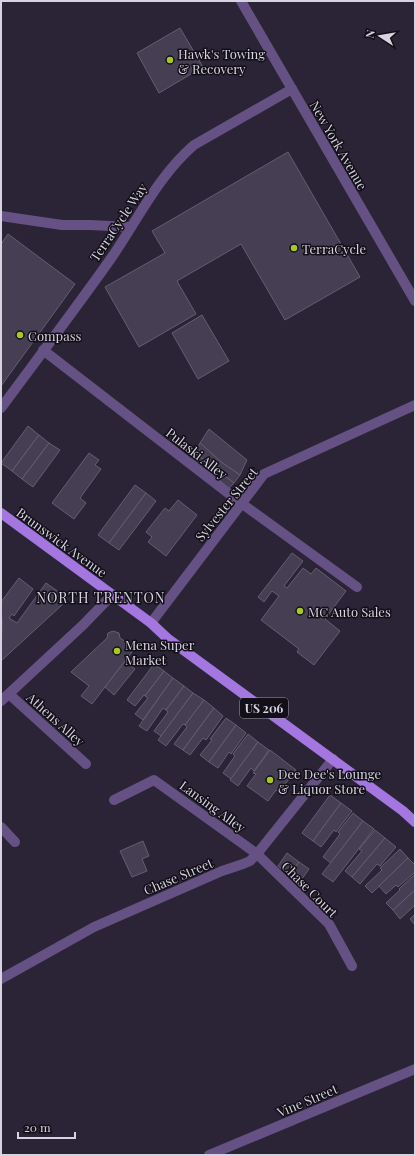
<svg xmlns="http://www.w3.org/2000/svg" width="416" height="1156" viewBox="0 0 416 1156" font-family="'Playfair Display',serif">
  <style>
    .building { fill: #463f53; stroke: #655d73 }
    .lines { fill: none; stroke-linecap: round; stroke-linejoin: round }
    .service { stroke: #665184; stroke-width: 10 }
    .minor { stroke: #665184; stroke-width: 10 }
    .primary { stroke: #a376e0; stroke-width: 10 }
    .poi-dot { fill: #a6c821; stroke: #120f18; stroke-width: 1.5 }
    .labels { text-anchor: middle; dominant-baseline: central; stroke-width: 3; stroke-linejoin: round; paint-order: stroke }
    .shield { fill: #120f18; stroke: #9c98a4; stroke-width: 1 }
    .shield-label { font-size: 12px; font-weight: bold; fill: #d7d3e0 }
    .poi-label { font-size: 13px; fill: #d7d3e0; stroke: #120f18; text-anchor: start }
    .street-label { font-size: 13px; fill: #d7d3e0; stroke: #120f18 }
    .neighbourhood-label { font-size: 14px; letter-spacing: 1px; fill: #d7d3e0; stroke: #120f18 }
  </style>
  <rect width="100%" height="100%" fill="#2b2437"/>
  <!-- building -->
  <g class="building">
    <path d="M180,28L203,67L159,93L137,53Z"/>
    <path d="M288,152L360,277L285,320L241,244L177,281L196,314L139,347L105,287L165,253L152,231Z"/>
    <path d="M8,234L75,284L1,386V244Z"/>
    <path d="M202,315L229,361L198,379L172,333Z"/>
    <path d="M28,426L39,435L12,471L1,463Z"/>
    <path d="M209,429L247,460L240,475L221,462L200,443Z"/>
    <path d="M39,435L49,443L22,479L12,471Z"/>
    <path d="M49,443L60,450L33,487L22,479Z"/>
    <path d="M200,443L221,462L240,475L234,483L195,453Z"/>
    <path d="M89,453L99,460L95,465L101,469L80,498L86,503L74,519L52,503Z"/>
    <path d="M195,453L234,483L227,490L190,462Z"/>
    <path d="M135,485L146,493L109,543L98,535Z"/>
    <path d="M146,493L156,501L119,550L109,543Z"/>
    <path d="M178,500L197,515L166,556L148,542L152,537L146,532L165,508L169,511Z"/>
    <path d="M292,553L303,561L284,586L287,588L303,568L311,574L316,568L346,591L325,619L340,631L314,665L297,652L299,649L261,620L279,596L272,591L264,602L258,597Z"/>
    <path d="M19,578L33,589L14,616L12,614L9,618L17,623L46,583L63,595V604L1,661L2,624L1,602Z"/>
    <path d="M113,631L119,633L120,638L135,648L92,704L81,696L89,686L71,672L107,638L108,633Z"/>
    <path d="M125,661L135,669L114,695L105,687Z"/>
    <path d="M154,664L164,671L145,696L144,695L135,706L127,700Z"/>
    <path d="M164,671L173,678L143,720L135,714L148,698L145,696Z"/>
    <path d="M173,678L184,686L166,710L163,708L147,731L139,726Z"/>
    <path d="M184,686L193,693L161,736L154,731L168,712L166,710Z"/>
    <path d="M193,693L204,700L185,725L183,724L166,746L158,740Z"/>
    <path d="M204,700L214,708L183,750L174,744L187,727L185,725Z"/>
    <path d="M214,708L223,716L206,740L203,738L190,755L183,750Z"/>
    <path d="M226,718L236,725L209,762L200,755L212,740L210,739Z"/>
    <path d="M236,725L246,733L231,754L229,752L218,768L209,762Z"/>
    <path d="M248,734L258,742L231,779L223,773L235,756L233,754Z"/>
    <path d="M258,742L269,750L254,771L251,768L238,786L230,780Z"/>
    <path d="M270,750L296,770L279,792L276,790L268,801L247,786L256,774L253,773Z"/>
    <path d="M330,795L341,803L313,841L302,833Z"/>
    <path d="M341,803L352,811L336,832L334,830L321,847L313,841Z"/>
    <path d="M353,813L363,821L331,863L323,857L340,834L338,832Z"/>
    <path d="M363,821L374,829L333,882L322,874Z"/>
    <path d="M375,830L385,838L352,877L345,871L362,851L359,849Z"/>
    <path d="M385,838L396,847L380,866L377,864L360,884L352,877Z"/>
    <path d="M143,841L149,856L142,859L147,871L132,877L120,851Z"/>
    <path d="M400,849L408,858L372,893L365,886L382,870L380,868Z"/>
    <path d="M287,853L299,862L289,875L278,866Z"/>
    <path d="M408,858L415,865V872L398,887L396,885L386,894L379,886Z"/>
    <path d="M299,862L309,869L299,883L289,875Z"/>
    <path d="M415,874V890L393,910L386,903L400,890L399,889Z"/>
    <path d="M415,890V905L400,919L393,910Z"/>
    <path d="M415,914V925L410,919Z"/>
  </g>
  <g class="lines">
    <!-- service -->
    <g class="service">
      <path d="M1,216L62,225H90L131,227"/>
      <path d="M43,350L241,503L357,587"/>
      <path d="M9,694L86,764"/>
      <path d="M114,800L154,780L257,854L329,924L352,966"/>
      <path d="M1,827L15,842"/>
    </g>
    <!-- minor -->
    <g class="minor">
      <path d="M241,1L415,301"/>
      <path d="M1,408C38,358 76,308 112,257C138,219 159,175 194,145L292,89"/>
      <path d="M151,623L264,474L415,405"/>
      <path d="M1,701L83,625L112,595"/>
      <path d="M1,979L94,927L222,871L243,864L250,861L257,854L333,759"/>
      <path d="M209,1155L415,1069"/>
    </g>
    <!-- primary -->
    <path class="primary" d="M1,513L151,623L167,638L403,811L415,822"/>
  </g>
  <!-- markers -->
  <g class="poi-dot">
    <circle cx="170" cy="60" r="4"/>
    <circle cx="294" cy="248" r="4"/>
    <circle cx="20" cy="335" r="4"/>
    <circle cx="300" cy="611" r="4"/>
    <circle cx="117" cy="651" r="4"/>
    <circle cx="270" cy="780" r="4"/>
  </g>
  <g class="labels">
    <!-- shield labels -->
    <rect class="shield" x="240" y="698" width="48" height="20" rx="3"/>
    <g class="shield-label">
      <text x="264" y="708">US 206</text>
    </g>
    <!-- poi labels -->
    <g class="poi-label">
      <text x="178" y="53">Hawk's Towing<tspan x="178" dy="15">&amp; Recovery</tspan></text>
      <text x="302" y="248">TerraCycle</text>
      <text x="28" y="335">Compass</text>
      <text x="308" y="611">MC Auto Sales</text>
      <text x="125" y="644">Mena Super<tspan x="125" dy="15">Market</tspan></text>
      <text x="278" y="773">Dee Dee's Lounge<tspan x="278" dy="15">&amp; Liquor Store</tspan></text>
    </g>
    <!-- street labels -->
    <g class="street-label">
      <text transform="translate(339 145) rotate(60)">New York Avenue</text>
      <text transform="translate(118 222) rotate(-56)">TerraCycle Way</text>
      <text transform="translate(197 453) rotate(38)">Pulaski Alley</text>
      <text transform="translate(226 504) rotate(-51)">Sylvester Street</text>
      <text transform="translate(62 542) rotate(36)">Brunswick Avenue</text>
      <text transform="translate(56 719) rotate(42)">Athens Alley</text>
      <text transform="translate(213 806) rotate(36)">Lansing Alley</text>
      <text transform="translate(178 876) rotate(-23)">Chase Street</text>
      <text transform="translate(310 889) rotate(45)">Chase Court</text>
      <text transform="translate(307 1100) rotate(-23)">Vine Street</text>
    </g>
    <!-- neighbourhood labels -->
    <g class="neighbourhood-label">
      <text x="101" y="597">NORTH TRENTON</text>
    </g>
  </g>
  <!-- border -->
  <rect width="416" height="1156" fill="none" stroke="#d7d3e0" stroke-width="4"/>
  <!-- north arrow -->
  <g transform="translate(380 36) rotate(282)" stroke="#120f18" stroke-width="3" paint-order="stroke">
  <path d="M0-3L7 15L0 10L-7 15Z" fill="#d7d3e0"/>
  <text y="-6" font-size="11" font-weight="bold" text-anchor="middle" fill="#d7d3e0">N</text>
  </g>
  <!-- scale -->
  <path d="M18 1132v6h57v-6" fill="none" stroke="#d7d3e0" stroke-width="2"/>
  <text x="24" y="1132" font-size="12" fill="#d7d3e0" stroke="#120f18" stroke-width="3" paint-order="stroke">20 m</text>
</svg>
